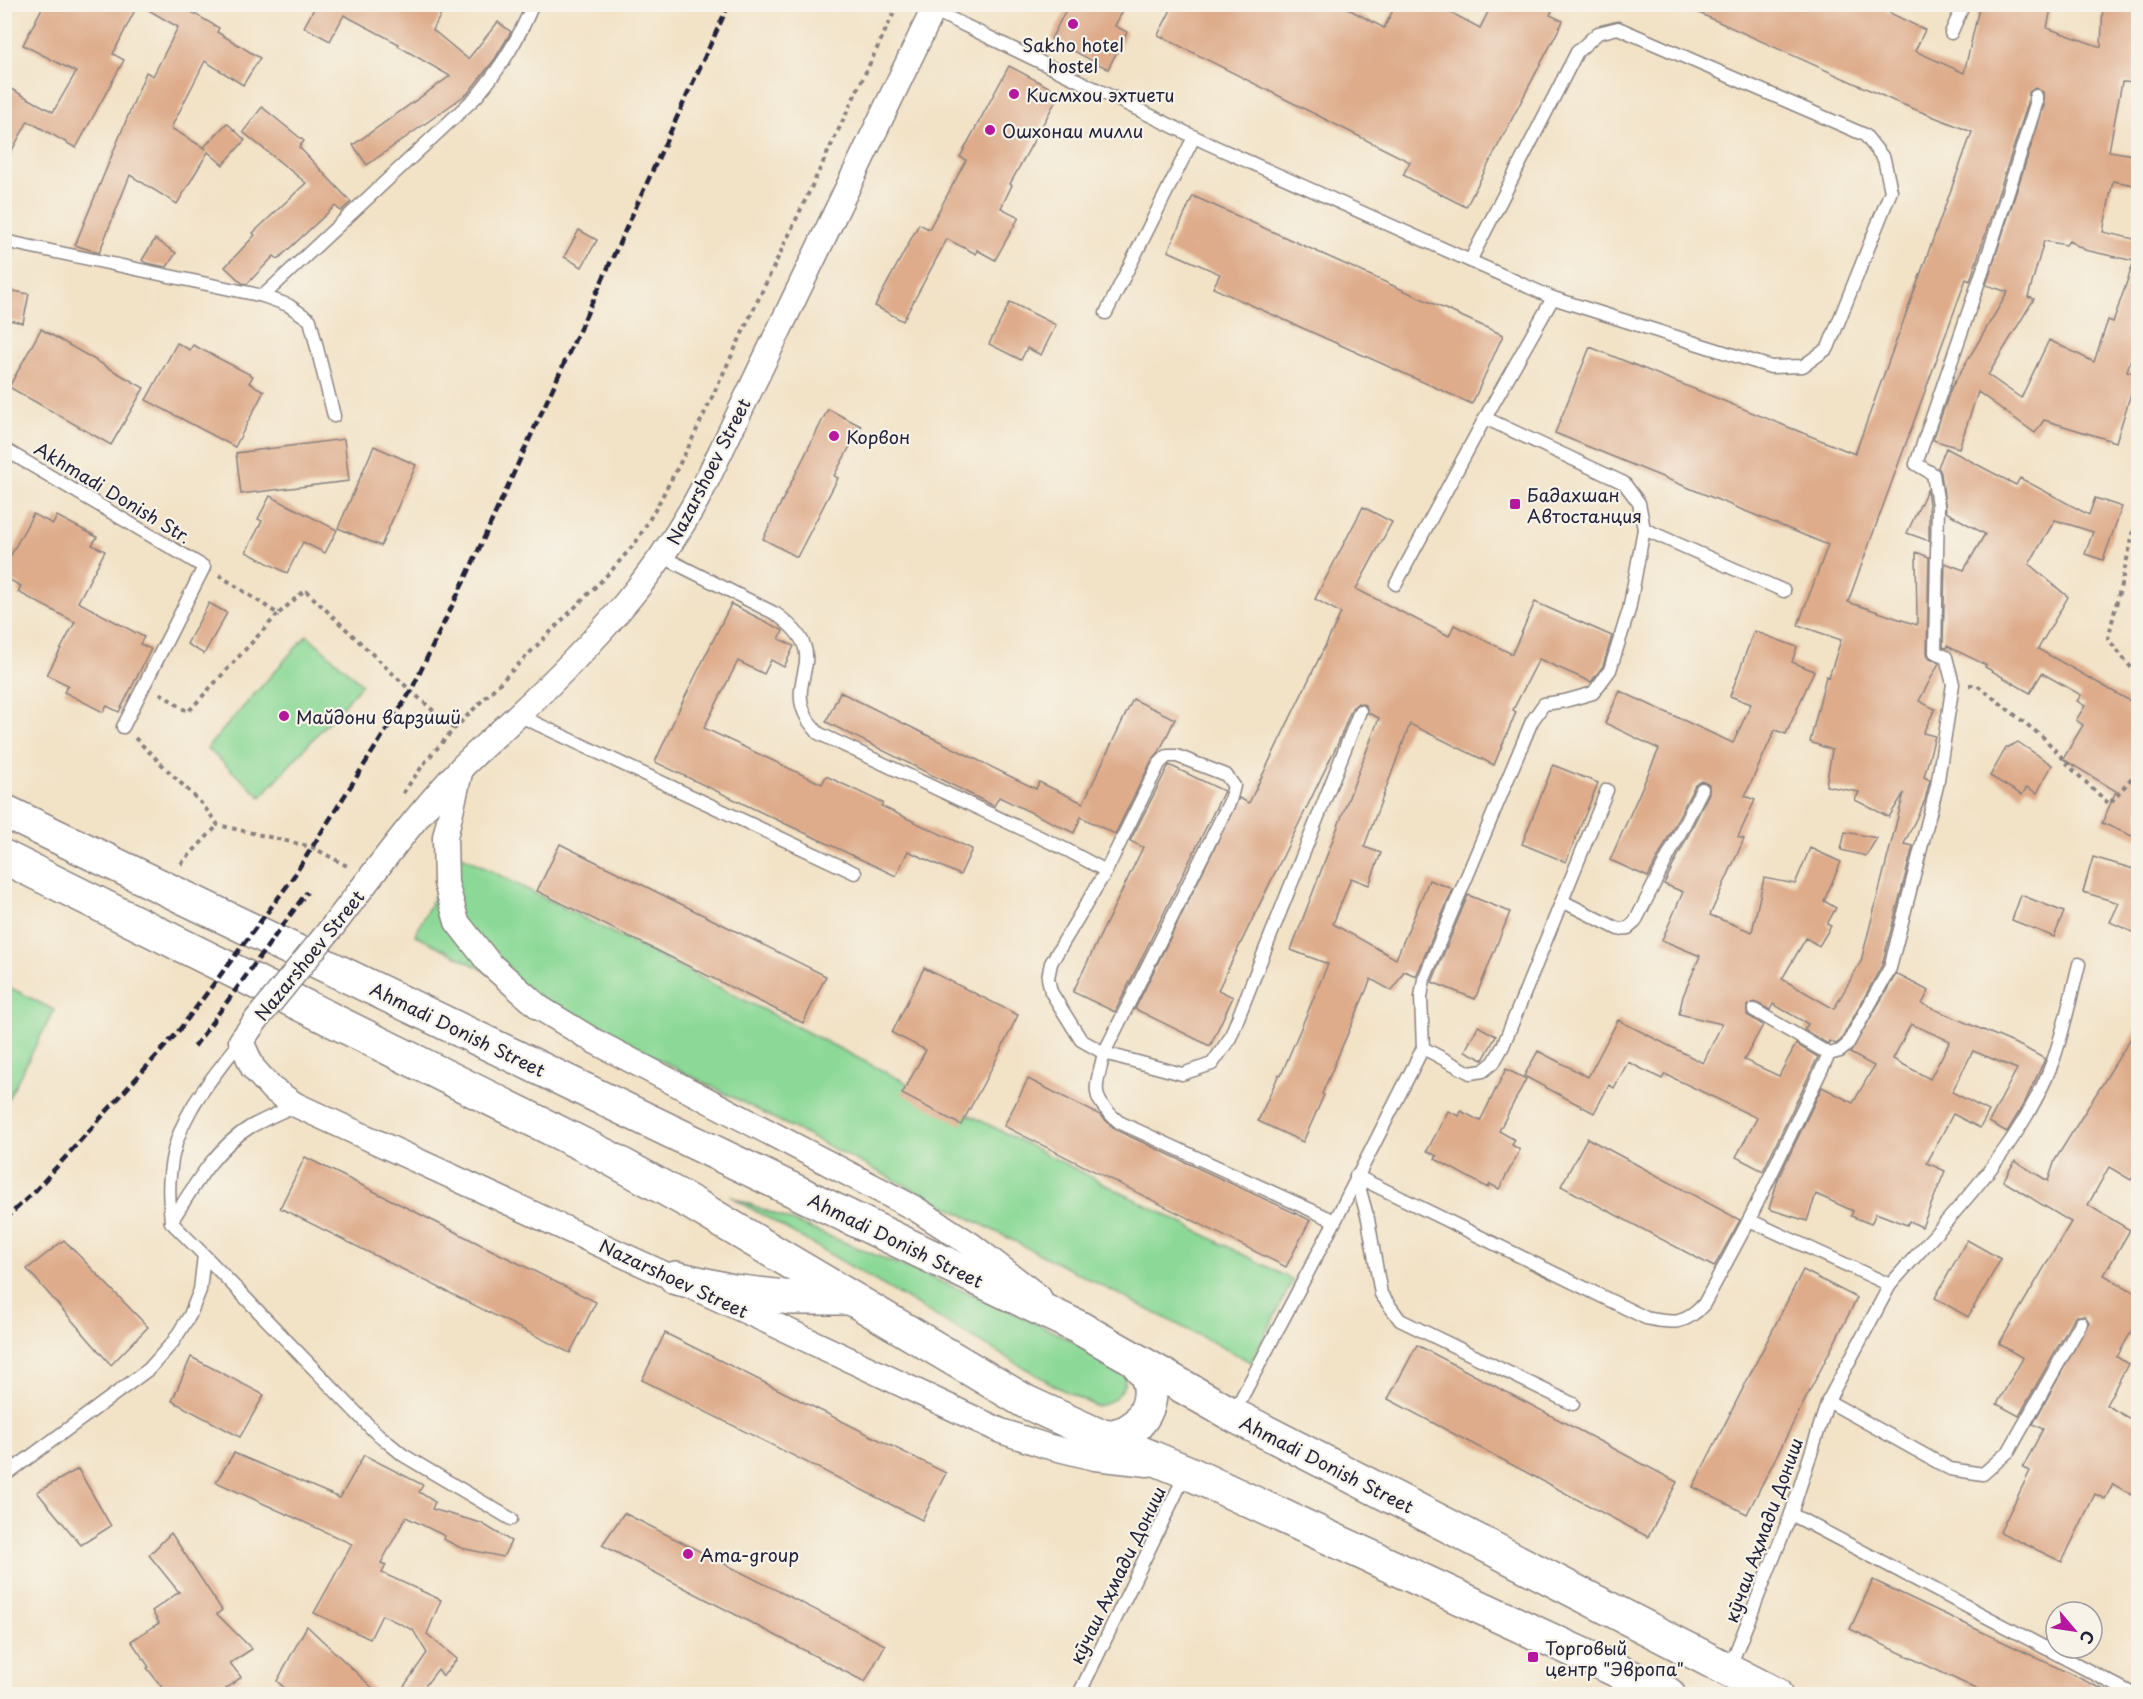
<svg xmlns="http://www.w3.org/2000/svg" width="2143" height="1699" viewBox="0 0 2143 1699" font-family="'Playpen Sans',sans-serif">
  <style>
    .green { fill: #8cd997; stroke: #577e69; stroke-width: 1.5 }
    .building { fill: #deac8b; fill-rule: evenodd }
    .lines { fill: none; stroke-linecap: round; stroke-linejoin: round }
    .lane-casing { stroke: #8a8280; stroke-width: 15 }
    .street-casing { stroke: #8a8280; stroke-width: 27 }
    .secondary-casing { stroke: #8a8280; stroke-width: 36 }
    .path { stroke: #8a8280; stroke-width: 4; stroke-dasharray: 4.5 4.5; stroke-linecap: butt }
    .lane { stroke: #fff; stroke-width: 12 }
    .street { stroke: #fff; stroke-width: 24 }
    .secondary { stroke: #fff; stroke-width: 33 }
    .rail { stroke: #22223b; stroke-width: 4.5; stroke-dasharray: 9 4.5; stroke-linecap: butt }
    .street-bridge-casing { stroke: #8a8280; stroke-width: 27; stroke-linecap: butt }
    .street-bridge { stroke: #fff; stroke-width: 24 }
    .poi-dot { fill: #b5179e; stroke: #f7f3e8; stroke-width: 2 }
    .labels { text-anchor: middle; dominant-baseline: central; stroke-width: 4.5; stroke-linejoin: round; paint-order: stroke }
    .poi-label { font-size: 18px; fill: #22223b; stroke: #f7f3e8; text-anchor: start }
    .street-label { font-size: 18px; fill: #22223b; stroke: #f7f3e8 }
  </style>
  <rect width="100%" height="100%" fill="#f7f3e8"/>
  <filter id="ink" filterUnits="userSpaceOnUse"><feTurbulence type="fractalNoise" baseFrequency=".0167" numOctaves="2"/><feDisplacementMap in="SourceGraphic" scale="12" xChannelSelector="R" yChannelSelector="G"/><feConvolveMatrix kernelMatrix="1 2 1 2 8 2 1 2 1" color-interpolation-filters="sRGB"/></filter>
  <filter id="wash" filterUnits="userSpaceOnUse"><feTurbulence type="fractalNoise" baseFrequency=".008" numOctaves="4" result="noise"/><feDisplacementMap in="SourceGraphic" scale="24" xChannelSelector="R" yChannelSelector="G"/><feGaussianBlur stdDeviation="1.35" result="paint"/><feColorMatrix in="noise" values="0 0 0 0 0 0 0 0 0 0 0 0 0 0 0 0 0 1.4 0 .05"/><feComposite in="paint" operator="in"/></filter>
  <g filter="url(#wash)">
    <rect width="100%" height="100%" fill="#f2e2c6"/>
    <!-- green -->
    <g class="green">
      <path d="M307,635L362,684L261,797L207,748Z"/>
      <path d="M456,853L1293,1280L1251,1362L415,935Z"/>
      <path d="M5,985L54,1010L5,1105Z"/>
      <path d="M730,1196L1001,1306L1127,1368C1126,1390 1118,1400 1097,1407L1059,1388Z"/>
    </g>
    <g id="blocks">
      <!-- building -->
      <g class="building">
        <path d="M44,4H138L113,54L124,60L76,148L28,121L4,165V85L53,112L76,72L23,45Z"/>
        <path d="M138,4H178L219,28L217,32L260,58L243,85L205,61L171,128L206,149L204,147L227,123L245,140L223,165L208,152L177,204L130,175L99,253L75,245L146,72L153,76L178,27Z"/>
        <path d="M446,4L433,30L468,59L498,22L511,32L495,59L468,93L367,165L353,145L450,76L398,46L399,44L344,15L330,41L304,27L316,5Z"/>
        <path d="M1069,4H1126L1115,26L1127,32L1108,69L1051,39Z"/>
        <path d="M1174,4H1339L1384,28L1396,4H1435L1480,28L1492,4H1555L1550,15L1563,21L1466,207L1403,175L1410,162L1158,35Z"/>
        <path d="M1679,4H1872L1925,30L1915,51L1964,73L1980,4H2052L2047,28L2101,47L2103,4H2139V83L2122,82L2109,151L2139,156V186L2113,181L2103,232L2139,240V334L2127,371L2137,374L2116,442L2044,420L2035,433L1978,392L1959,448L1933,440L1951,388L2008,292L1986,285L2044,106L2043,92L2035,88L2029,92L2028,103L1970,281L1966,279L1848,602L1917,625L1916,552L1929,557L1927,652L1928,657L1939,663L1919,701L1935,709L1923,733L1935,736L1924,777L1930,780L1925,800L1904,844L1913,846L1882,965L1841,1040L1836,1044L1829,1041L1828,1044L1804,1030L1808,1024L1773,1004L1770,1010L1755,1002L1747,1006V1015L1763,1025L1744,1060L1779,1076L1796,1044L1818,1057L1763,1171L1736,1157L1757,1118L1665,1074L1662,1079L1628,1062L1614,1088L1609,1085L1594,1113L1524,1076L1538,1051L1588,1077L1618,1020L1703,1063L1722,1024L1679,1014L1683,996L1700,956L1662,940L1683,892L1664,884L1709,793V785L1702,781L1695,785L1648,877L1610,860L1659,749L1605,723L1620,691L1733,743L1751,704L1730,696L1754,631L1797,647L1792,662L1814,671L1786,734L1775,730L1745,796L1755,800L1738,837L1744,839L1710,915L1752,932L1764,878L1795,884L1810,848L1841,862L1824,901L1836,908L1827,924L1831,926L1819,946L1806,938L1782,979L1834,1009L1861,961L1904,793L1889,817L1855,800L1859,792L1826,786L1832,750L1810,742L1826,676L1829,677L1841,640L1798,625L1828,545L1555,433L1590,347L1855,454L1972,132L1894,101ZM2044,241L2066,245L2069,241L2085,250L2134,261L2113,322L2108,320L2094,362L2049,340L2021,398L1988,375L2034,299L2028,297Z"/>
        <path d="M1009,66L1060,93L1010,184L1012,185L1001,208L1019,217L995,260L977,250L976,254L947,239L903,321L875,306L919,224L929,229L966,160L960,157Z"/>
        <path d="M262,107L304,141L299,147L351,202L341,211L335,206L278,259L274,256L247,284L242,283L225,267L255,235L253,233L306,183L243,132Z"/>
        <path d="M1193,196L1503,335L1472,404L1213,288L1220,274L1168,251Z"/>
        <path d="M579,230L597,240L582,267L564,257Z"/>
        <path d="M155,239L176,253L167,267L146,263L142,260Z"/>
        <path d="M4,289L29,294L23,323L4,319Z"/>
        <path d="M1010,302L1056,325L1041,355L1027,348L1021,360L989,344Z"/>
        <path d="M41,329L144,388L111,445L9,387Z"/>
        <path d="M177,343L190,350L193,345L253,376L249,383L264,391L235,447L146,400Z"/>
        <path d="M828,409L861,426L834,476L838,478L797,557L763,539Z"/>
        <path d="M344,439L349,481L241,494L236,453Z"/>
        <path d="M374,446L416,465L381,546L338,528Z"/>
        <path d="M1946,448L2016,485L2020,478L2089,515L2095,498L2122,507L2103,560L2085,554L2093,532L2055,520L2029,564L2068,597L2038,649L2139,706V839L2102,823L2116,791L2063,759L2083,725L2076,720L2085,706L2077,701L2081,695L2042,673L2030,693L1985,667L1986,665L1947,646L1946,648L1943,647L1945,563L1964,570L1985,534L1946,512L1941,473L1938,467Z"/>
        <path d="M1927,490L1929,504V541L1907,533Z"/>
        <path d="M270,496L337,530L325,553L303,542L287,573L246,552L262,521L258,519Z"/>
        <path d="M1363,507L1392,522L1356,589L1449,636L1454,625L1512,654L1535,602L1612,636L1603,666L1591,682L1539,659L1513,710L1516,712L1494,765L1410,724L1364,847L1381,853L1369,885L1351,878L1333,924L1396,959L1429,880L1453,889L1416,976L1404,971L1392,991L1371,979L1322,1094L1324,1095L1303,1142L1258,1121L1279,1074L1281,1075L1328,964L1291,950L1379,718L1368,713L1366,705L1358,703L1352,708L1338,743L1218,990L1233,997L1210,1046L1135,1009L1239,798L1249,803L1341,613L1315,599Z"/>
        <path d="M33,514L53,524L57,516L97,537L92,545L105,551L78,602L144,637L140,644L151,649L119,712L107,706L103,712L64,692L68,685L47,675L75,622L18,592L21,586L4,577V568Z"/>
        <path d="M209,603L227,613L204,654L187,644Z"/>
        <path d="M731,604L782,630L783,631L779,639L794,646L784,667L771,660L764,674L738,661L704,728L822,784L826,776L883,803L881,806L972,849L960,875L908,851L896,876L655,762L681,705Z"/>
        <path d="M840,692L1036,789L1039,782L1083,803L1133,699L1175,719L1159,752L1152,760L1115,834L1081,817L1074,833L999,797L994,806L826,722Z"/>
        <path d="M2018,742L2052,765L2037,793L2027,787L2022,795L1990,776L2006,748Z"/>
        <path d="M1169,765L1224,791L1115,1012L1073,992L1143,847L1130,841Z"/>
        <path d="M1553,765L1598,783L1566,862L1522,844Z"/>
        <path d="M1845,832L1877,838L1866,856L1841,850Z"/>
        <path d="M560,844L826,976L803,1023L537,891Z"/>
        <path d="M2093,857L2134,869L2139,861V935L2110,922L2119,903L2083,892Z"/>
        <path d="M1468,895L1510,912L1475,999L1432,982Z"/>
        <path d="M2021,895L2064,912L2054,937L2012,920Z"/>
        <path d="M924,968L1018,1015L995,1062L961,1125L902,1094L926,1050L892,1033Z"/>
        <path d="M1896,974L1929,991L1922,1004L2023,1047L2045,1059L2024,1104L2007,1132L1989,1122L2017,1069L1973,1051L1952,1092L1989,1111L1980,1128L1953,1114L1927,1163L1945,1171L1922,1227L1909,1221L1907,1225L1876,1213L1871,1224L1851,1216L1853,1211L1816,1194L1807,1221L1769,1209L1778,1179L1822,1087L1853,1103L1874,1066L1850,1053ZM1911,1024L1950,1041L1930,1079L1893,1059Z"/>
        <path d="M2139,1025V1168L2131,1180L2109,1167L2088,1205L2130,1230L2104,1275L2139,1295V1318L2117,1357L2128,1364L2106,1405L2139,1424V1499L2113,1484L2105,1499L2095,1494L2062,1562L2000,1532L2030,1471L2023,1467L2043,1429L2033,1424L2089,1322L2085,1316H2077L2074,1318L2019,1416L1997,1404L2023,1358L1999,1344L2071,1222L2003,1181L2015,1161L2048,1181L2055,1160Z"/>
        <path d="M1478,1026L1496,1036L1483,1060L1465,1051Z"/>
        <path d="M1506,1069L1526,1079L1499,1131L1515,1140L1512,1145L1520,1150L1499,1189L1490,1184L1488,1188L1435,1159L1437,1156L1427,1151L1448,1111L1459,1116L1461,1111L1480,1121Z"/>
        <path d="M1028,1079L1100,1115L1116,1130L1310,1220L1286,1267L1004,1126Z"/>
        <path d="M1587,1138L1740,1220L1714,1267L1561,1186Z"/>
        <path d="M305,1157L596,1302L570,1353L280,1208Z"/>
        <path d="M64,1240L148,1327L111,1365L27,1269Z"/>
        <path d="M1967,1240L2001,1259L1968,1317L1935,1298Z"/>
        <path d="M1803,1270L1857,1298L1747,1514L1693,1487Z"/>
        <path d="M665,1333L946,1473L922,1520L642,1380Z"/>
        <path d="M1417,1345L1677,1482L1648,1537L1388,1399Z"/>
        <path d="M191,1357L264,1395L240,1437L172,1401Z"/>
        <path d="M234,1453L340,1498L364,1455L423,1485L419,1492L435,1502L432,1509L481,1523L511,1541L503,1557L461,1548L443,1539L445,1536L406,1517L381,1563L386,1565L382,1573L441,1600L427,1634L457,1659L443,1676L438,1669L418,1695H409L402,1689L427,1653L413,1630L382,1615L370,1639L314,1613L352,1544L216,1482Z"/>
        <path d="M78,1469L111,1526L81,1545L37,1492Z"/>
        <path d="M624,1513L885,1645L865,1682L602,1545Z"/>
        <path d="M171,1533L222,1610L217,1614L252,1649L230,1663L241,1677L218,1695H168L147,1668L149,1667L131,1641L159,1623L152,1611L179,1592L149,1555Z"/>
        <path d="M1873,1580L2115,1695H1989L1850,1629Z"/>
        <path d="M307,1626L380,1695H292L277,1681Z"/>
      </g>
    </g>
  </g>
  <g filter="url(#ink)">
    <use href="#blocks" fill-opacity="0" stroke="#8a8280" stroke-width="1.5"/>
    <g class="lines">
      <defs>
        <g id="lane">
          <path d="M933,10L1209,144L1553,298L1771,367L1803,366L1828,348L1891,191L1884,159L1865,135L1618,28L1598,33L1577,52L1470,261"/>
          <path d="M1951,33L1964,4"/>
          <path d="M4,241L263,296L288,305L310,320L334,416"/>
          <path d="M263,296L477,96C502,66 518,40 533,4"/>
          <path d="M1106,313L1194,137"/>
          <path d="M4,449L204,567L123,727"/>
          <path d="M1644,529L1784,591"/>
          <path d="M663,557L776,614C836,657 784,676 807,718C809,723 815,728 818,733L1067,850L1106,871L1051,963L1048,978L1051,992L1081,1040L1104,1053C1096,1089 1088,1096 1119,1122L1335,1221L1233,1414"/>
          <path d="M1396,584L1485,418L1553,298"/>
          <path d="M518,715L855,873"/>
          <path d="M1106,871L1159,764L1167,756H1177L1226,775L1234,786L1230,801L1104,1053L1182,1074L1212,1064L1230,1038L1360,711"/>
          <path d="M1562,901L1618,929L1628,928L1635,922L1702,789"/>
          <path d="M1754,1010L1829,1054L1840,1051L1847,1045L1890,968L1937,786L1953,684L1946,657L1935,652L1938,505L1933,474L1916,464L1988,255L2036,104V96"/>
          <path d="M1423,1048L1470,1073L1483,1071L1494,1062L1503,1046L1607,790"/>
          <path d="M1356,1176L1646,1318C1672,1323 1685,1326 1704,1304L1749,1220"/>
          <path d="M1356,1176L1368,1219L1381,1294L1400,1320L1573,1404"/>
          <path d="M1335,1221L1423,1048L1421,997L1424,979L1532,721L1544,704L1565,701L1593,693L1610,670L1629,610L1644,529L1639,503L1624,483L1485,418"/>
          <path d="M171,1222C193,1188 214,1149 250,1127C265,1119 281,1112 296,1105"/>
          <path d="M204,1255L374,1431L403,1455L511,1519"/>
          <path d="M1890,1285C1950,1216 2020,1149 2053,1061C2064,1030 2071,996 2079,964"/>
          <path d="M1828,1401L1950,1469L1983,1474L2009,1451L2081,1323"/>
          <path d="M4,1476L149,1369L173,1342L190,1315L200,1290L204,1255L171,1222C170,1207 168,1191 170,1175C174,1120 208,1083 241,1041"/>
          <path d="M1791,1514L2133,1694"/>
          <path d="M1729,1669L1791,1514L1828,1401L1890,1285L1749,1220L1829,1054"/>
          <path d="M1079,1694L1186,1473"/>
        </g>
        <g id="street">
          <path d="M460,773L445,837L446,883L457,922L490,964L540,1008L594,1041L916,1209L970,1244L1039,1297"/>
          <path d="M333,926C374,873 414,817 461,768C479,750 499,733 518,715C589,648 658,576 703,488L936,4"/>
          <path d="M257,1019L241,1041L253,1068L272,1089L296,1105L782,1328L1001,1431L1046,1446L1095,1458L1148,1464"/>
        </g>
        <g id="secondary">
          <path d="M4,811L1078,1327L1233,1415L1775,1694"/>
          <path d="M4,857L606,1156L693,1204L1026,1402L1098,1435L1187,1472L1668,1694"/>
          <path d="M676,1278L733,1291L792,1298H849"/>
          <path d="M1098,1435C1104,1435 1111,1437 1117,1435C1142,1430 1157,1400 1147,1376C1145,1371 1139,1366 1136,1361"/>
        </g>
      </defs>
      <!-- lane casing -->
      <use href="#lane" class="lane-casing"/>
      <!-- street casing -->
      <use href="#street" class="street-casing"/>
      <!-- secondary casing -->
      <use href="#secondary" class="secondary-casing"/>
      <!-- path -->
      <g class="path">
        <path d="M2138,513L2108,639L2138,676"/>
        <path d="M219,575L278,614L305,590L411,691L454,729"/>
        <path d="M1969,685H1977L2044,738L2076,773L2109,804L2138,771"/>
        <path d="M160,693L188,712L278,614"/>
        <path d="M135,738L203,805L218,825L312,847L349,867"/>
        <path d="M403,793L426,761L454,729L612,570L636,542L655,510L688,448L898,4"/>
        <path d="M181,864L218,825"/>
      </g>
      <!-- lane -->
      <use href="#lane" class="lane"/>
      <!-- street -->
      <use href="#street" class="street"/>
      <!-- secondary -->
      <use href="#secondary" class="secondary"/>
      <!-- rail -->
      <g class="rail">
        <path d="M194,1047L307,892"/>
        <path d="M4,1220L35,1191L177,1033L290,882L411,691L467,575L729,4"/>
      </g>
      <defs>
        <path id="street-bridge" d="M257,1019L333,926"/>
      </defs>
      <!-- street-bridge casing -->
      <use href="#street-bridge" class="street-bridge-casing"/>
      <!-- street-bridge -->
      <use href="#street-bridge" class="street-bridge"/>
    </g>
  </g>
  <!-- markers -->
  <g class="poi-dot">
    <circle cx="1073" cy="24" r="6"/>
    <circle cx="1014" cy="94" r="6"/>
    <circle cx="990" cy="130" r="6"/>
    <circle cx="834" cy="436" r="6"/>
    <rect x="1509" y="498" width="12" height="12" rx="3"/>
    <circle cx="284" cy="716" r="6"/>
    <circle cx="688" cy="1554" r="6"/>
    <rect x="1527" y="1651" width="12" height="12" rx="3"/>
  </g>
  <g class="labels">
    <!-- poi labels -->
    <g class="poi-label">
      <text x="1073" y="44" text-anchor="middle">Sakho hotel<tspan x="1073" dy="21">hostel</tspan></text>
      <text x="1026" y="94">Кисмхои эхтиети</text>
      <text x="1002" y="130">Ошхонаи милли</text>
      <text x="846" y="436">Корвон</text>
      <text x="1527" y="494">Бадахшан<tspan x="1527" dy="21">Автостанция</tspan></text>
      <text x="296" y="716">Майдони варзишӣ</text>
      <text x="700" y="1554">Ama-group</text>
      <text x="1545" y="1647">Торговый<tspan x="1545" dy="21">центр "Эвропа"</tspan></text>
    </g>
    <!-- street labels -->
    <g class="street-label">
      <text transform="translate(708 471) rotate(-63)">Nazarshoev Street</text>
      <text transform="translate(113 492) rotate(31)">Akhmadi Donish Str.</text>
      <text transform="translate(309 955) rotate(-51)">Nazarshoev Street</text>
      <text transform="translate(458 1029) rotate(26)">Ahmadi Donish Street</text>
      <text transform="translate(896 1240) rotate(26)">Ahmadi Donish Street</text>
      <text transform="translate(674 1278) rotate(25)">Nazarshoev Street</text>
      <text transform="translate(1327 1464) rotate(27)">Ahmadi Donish Street</text>
      <text transform="translate(1763 1530) rotate(-70)">кӯчаи Аҳмади Дониш</text>
      <text transform="translate(1117 1575) rotate(-64)">кӯчаи Аҳмади Дониш</text>
    </g>
  </g>
  <!-- margin -->
  <rect width="2143" height="1699" fill="none" stroke="#f7f3e8" stroke-width="24"/>
  <!-- north arrow -->
  <g transform="translate(2074 1630) rotate(119)"><circle r="28" fill="#f7f3e8" stroke="#a29fa3" stroke-width="1.5"/>
  <path d="M0-4.5L10 22L0 15L-10 22Z" fill="#b5179e"/>
  <text y="-9" font-size="16" font-weight="bold" text-anchor="middle" fill="#22223b">С</text>
  </g>
</svg>
